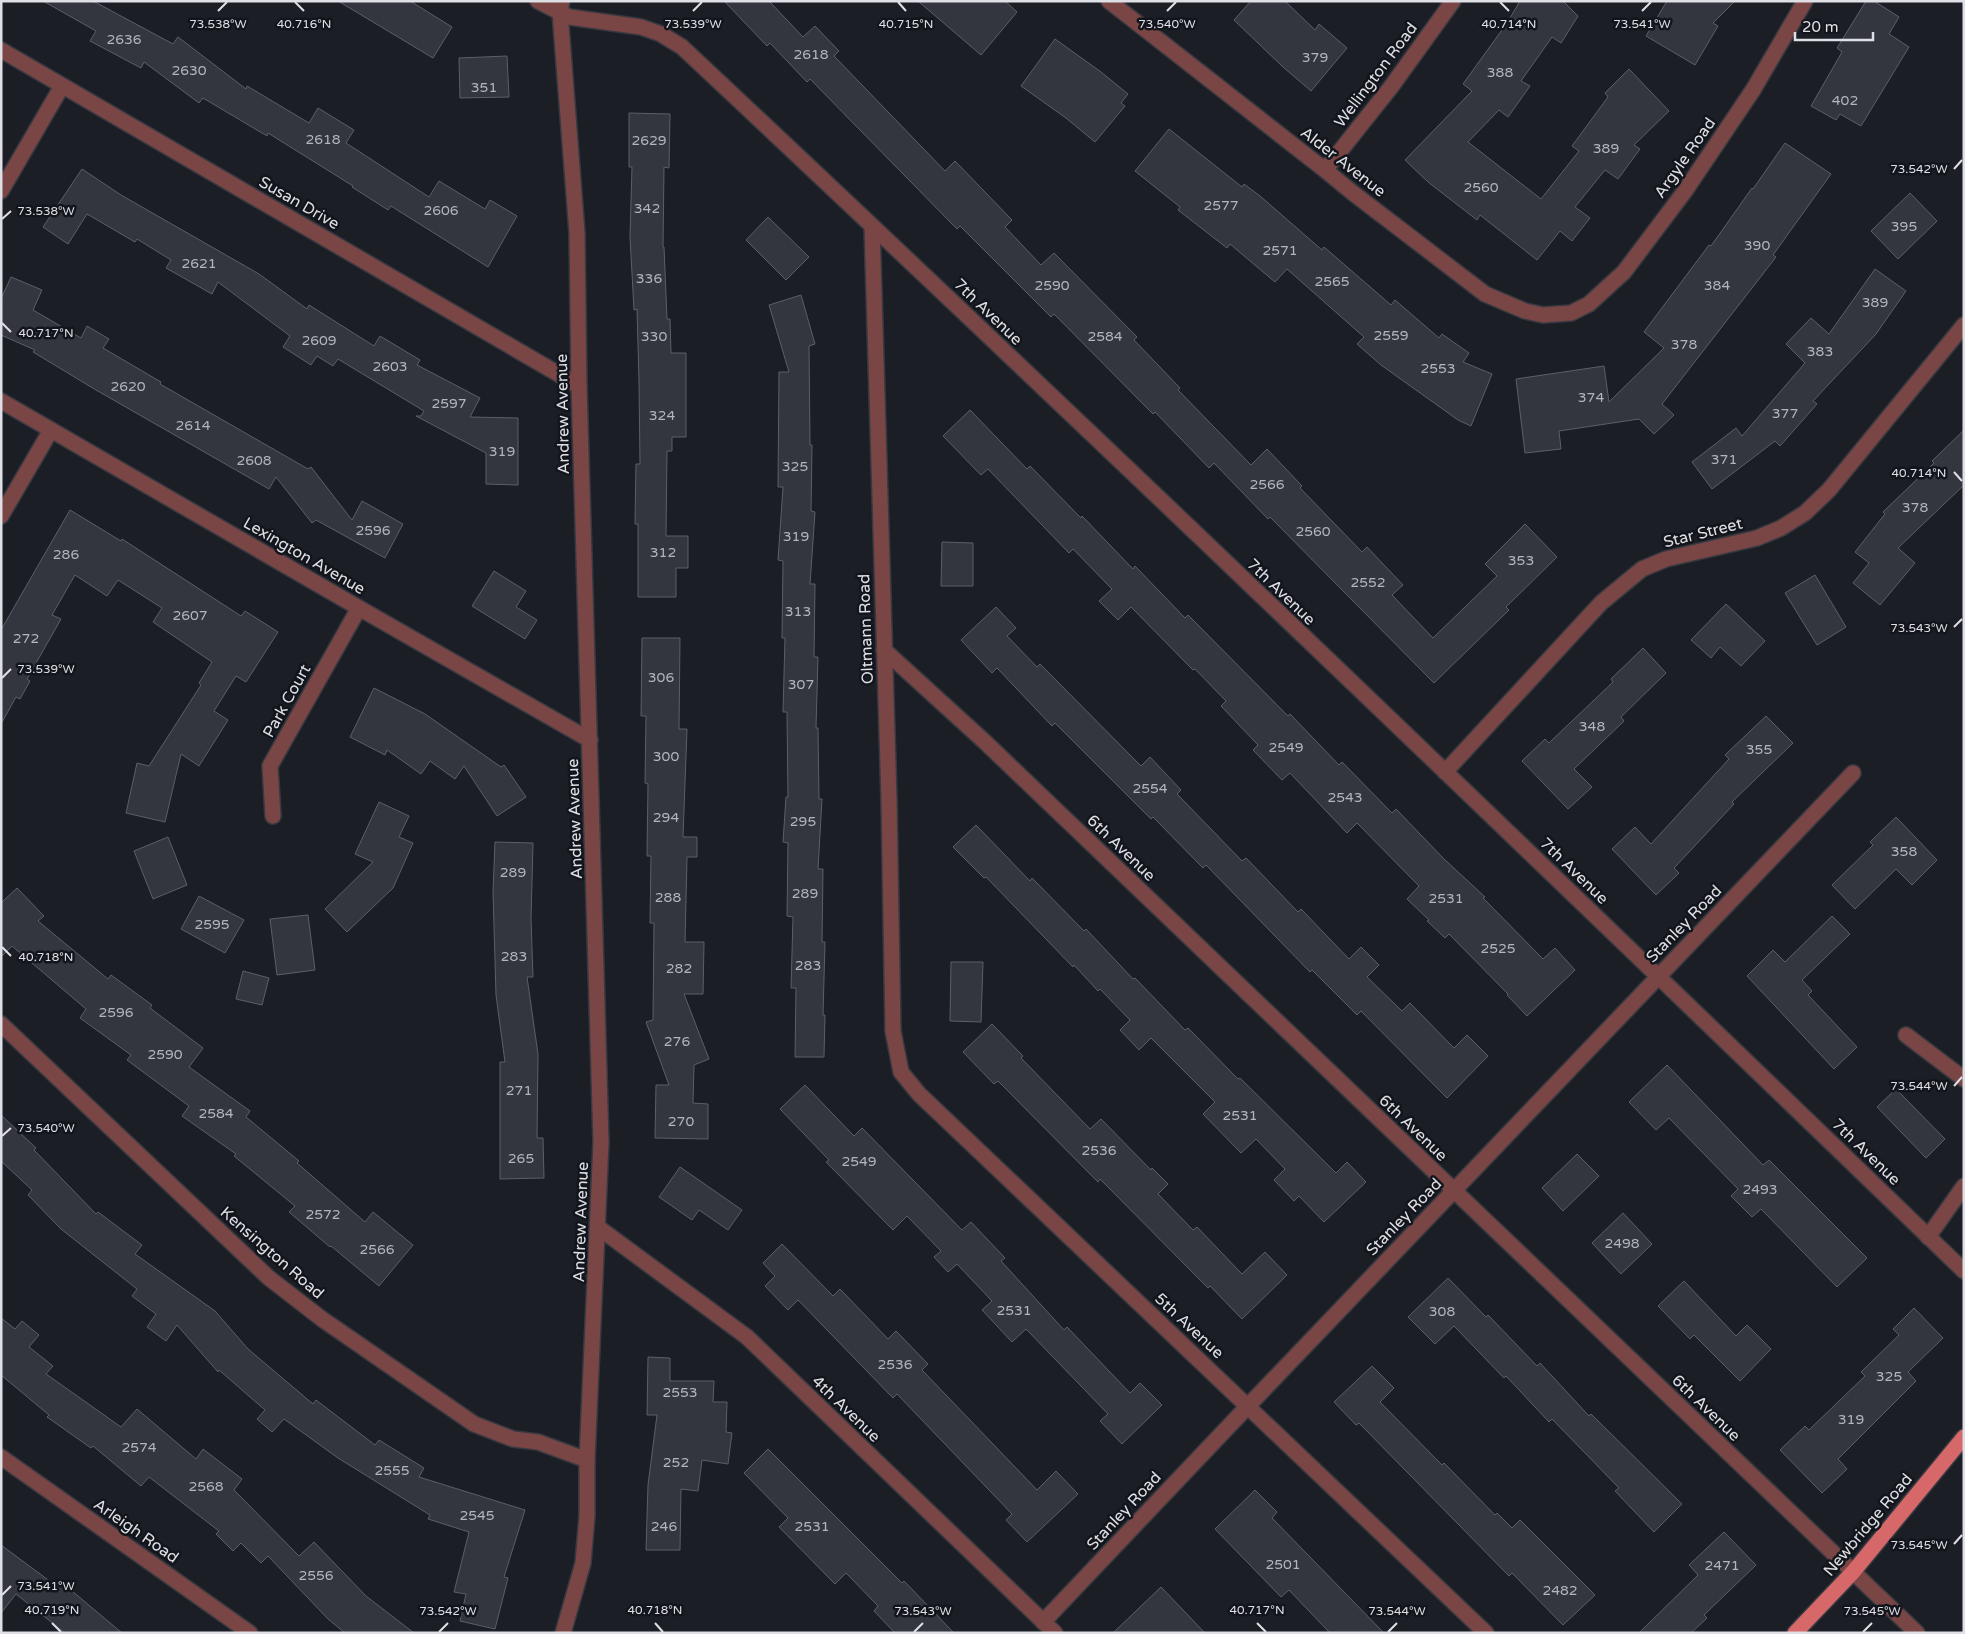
<svg xmlns="http://www.w3.org/2000/svg" width="1965" height="1634" viewBox="0 0 1965 1634" font-family="'Varela Round',sans-serif">
  <style>
    .building { fill: #34363f; stroke: #5c5f68 }
    .lines { fill: none; stroke-linecap: round; stroke-linejoin: round }
    .lane-casing { stroke: #373941; stroke-width: 18 }
    .street-casing { stroke: #373941; stroke-width: 18 }
    .primary-casing { stroke: #373941; stroke-width: 18 }
    .lane { stroke: #7a4545; stroke-width: 15 }
    .street { stroke: #7a4545; stroke-width: 15 }
    .primary { stroke: #d66869; stroke-width: 15 }
    .ticks { fill: none; stroke: #dfe0e6; stroke-width: 2 }
    .labels { text-anchor: middle; dominant-baseline: central; stroke-width: 5; stroke-linejoin: round; paint-order: stroke }
    .number-label { font-size: 14px; fill: #b4b6bc }
    .street-label { font-size: 16px; fill: #dfe0e6; stroke: #13151d }
    .ticks-label { font-size: 12px; text-anchor: middle; fill: #dfe0e6; stroke: #13151d; stroke-width: 5; stroke-linejoin: round; paint-order: stroke }
  </style>
  <rect width="100%" height="100%" fill="#1c1e26"/>
  <!-- building -->
  <g class="building">
    <path d="M43,1H93L173,44L178,37L246,89L247,86L309,123L318,108L354,130L346,143L429,197L439,181L485,209L490,200L517,216L488,267L391,206L388,210L352,187L353,186L268,133L267,136L203,98L199,103L144,62L141,68L90,41L96,31Z"/>
    <path d="M338,1H410L452,27L433,58Z"/>
    <path d="M724,1H769L803,37L815,26L839,51L834,56L945,171L955,161L1012,220L1005,227L1041,265L1054,253L1137,337L1134,340L1180,388L1178,390L1251,465L1267,449L1302,486L1300,488L1362,552L1367,547L1403,585L1392,595L1433,638L1497,576L1485,564L1525,524L1557,557L1506,607L1509,610L1434,683L1270,517L1268,519L1214,463L1209,468L1155,412L1153,414L1054,314L1051,317L960,226L957,229L810,79L807,82L770,43L767,46Z"/>
    <path d="M918,1H1005L1017,12L981,55Z"/>
    <path d="M1251,1H1285L1315,30L1319,24L1347,48L1311,91L1283,67L1234,20Z"/>
    <path d="M1520,1H1563L1578,16L1561,43L1552,37L1521,81L1530,86L1508,117L1499,110L1468,142L1541,199L1579,151L1572,146L1608,97L1605,93L1629,69L1669,111L1634,145L1640,149L1618,179L1605,170L1575,207L1590,218L1572,241L1560,231L1537,260L1480,215L1477,220L1428,182L1405,160L1472,91L1463,84L1507,23Z"/>
    <path d="M1667,1H1735L1713,23L1718,26L1695,65L1646,36Z"/>
    <path d="M1866,1H1874L1899,17L1889,34L1909,47L1861,126L1840,114L1836,120L1811,106L1842,52L1837,48Z"/>
    <path d="M1055,39L1101,72L1128,94L1121,103L1125,106L1095,142L1066,118L1021,86Z"/>
    <path d="M507,56L509,97L460,98L459,58Z"/>
    <path d="M629,113L670,114L669,168L664,167L663,247H664L667,319H670L671,353H686V437H672V451H667L666,536H688V568H676V597H638V524H635L636,464H640L639,381L637,309L634,310L630,237L632,167H629Z"/>
    <path d="M1169,129L1242,187L1244,184L1260,196L1322,250L1324,247L1391,305L1395,300L1439,338L1442,334L1469,353L1463,362L1492,374L1471,426L1458,420L1381,365L1357,344L1364,337L1287,269L1275,282L1230,244L1227,248L1178,210L1180,207L1135,171Z"/>
    <path d="M1785,143L1831,174L1773,255L1776,257L1662,404L1674,415L1654,434L1639,419L1559,431L1561,449L1525,453L1516,379L1604,366L1609,402L1664,348L1644,332L1709,245L1711,246L1752,188L1753,189Z"/>
    <path d="M82,169L121,195L259,274L307,309L309,305L374,346L380,336L420,360L417,365L480,398L470,417L518,418V485L486,484V453L416,416H421L424,411L338,359L333,366L317,356L311,365L283,347L290,336L218,282L212,294L166,268L171,260L137,239L135,242L87,214L68,244L43,227Z"/>
    <path d="M1910,193L1937,221L1898,259L1871,231Z"/>
    <path d="M768,217L809,257L786,280L746,240Z"/>
    <path d="M1875,269L1906,291L1876,334L1813,401L1817,404L1780,446L1775,441L1712,489L1692,462L1736,428L1742,436L1805,363L1786,344L1811,318L1829,334Z"/>
    <path d="M11,277L42,290L33,310L81,338L87,326L109,339L103,348L161,382L160,384L308,469L311,467L352,520L362,501L403,524L385,558L316,520L312,523L276,477L269,489L96,390L33,352L35,350L1,335V299Z"/>
    <path d="M801,295L815,344L809,346L810,445H812L811,511L815,512L810,584H815L814,657H818L816,728H818L819,799H822L818,869H823L822,942H825L823,1015H825L824,1057H795L796,988H791L793,917L787,916L788,843L783,842L786,797H788L787,712H783L785,638H782L783,561L778,560L783,487H778L779,372H789L769,305Z"/>
    <path d="M970,410L1027,469L1030,466L1081,518L1082,516L1133,569L1135,566L1185,618L1188,615L1288,716L1290,714L1339,765L1342,762L1392,813L1396,809L1444,859L1485,897L1483,898L1543,959L1555,948L1575,970L1527,1016L1507,995L1508,994L1449,934L1445,938L1427,921L1429,920L1407,899L1419,886L1357,823L1347,833L1290,773L1282,780L1253,750L1258,745L1221,706L1226,701L1195,669L1193,670L1131,607L1118,620L1099,601L1112,589L1073,549L1069,553L988,469L981,475L943,436Z"/>
    <path d="M1964,430V485L1898,548L1915,563L1880,605L1853,583L1869,563L1855,552L1885,514L1883,512L1934,463L1932,461Z"/>
    <path d="M70,510L121,541L122,539L241,616L245,611L278,632L246,682L236,676L214,711L228,720L199,766L181,754L165,822L126,813L137,763L149,766L201,685L199,683L212,662L153,622L162,608L118,580L107,596L75,575L52,615L61,619L27,679L30,681L20,699L16,697L1,724V630Z"/>
    <path d="M942,542L973,543V586H941Z"/>
    <path d="M494,571L526,591L516,607L537,620L525,639L472,606Z"/>
    <path d="M1815,575L1846,627L1817,645L1785,593Z"/>
    <path d="M1726,604L1765,641L1741,666L1720,647L1711,658L1691,640Z"/>
    <path d="M996,607L1016,628L1007,636L1037,667L1040,664L1141,766L1150,757L1181,790L1177,794L1242,861L1246,858L1298,912L1301,909L1349,959L1361,947L1379,965L1367,977L1402,1011L1410,1003L1454,1048L1467,1035L1488,1056L1447,1098L1361,1011L1357,1015L1312,970L1310,972L1206,865L1203,868L1153,817L1151,819L1055,723L1052,726L997,668L992,673L961,640Z"/>
    <path d="M642,638H680L679,729H687L683,837H697V857H687L685,942H704L703,994H684L709,1059L694,1065L693,1103L708,1104V1139L655,1138L656,1085H669L646,1022L653,1020L654,923H650L651,856H647L648,784L645,783L646,716H641Z"/>
    <path d="M1643,648L1666,673L1621,717L1624,721L1574,769L1592,787L1568,809L1522,761L1545,739L1549,743L1613,682L1611,679Z"/>
    <path d="M374,688L425,714L501,767L504,765L526,797L497,816L464,766L455,779L430,761L421,774L387,750L385,755L350,737Z"/>
    <path d="M1766,716L1793,743L1732,802L1734,804L1674,868L1679,873L1656,895L1612,849L1635,827L1651,844L1729,759L1725,755Z"/>
    <path d="M379,802L409,816L399,837L413,843L393,888L347,932L325,909L373,862L355,854Z"/>
    <path d="M1896,817L1937,860L1912,885L1896,869L1855,909L1832,885L1873,845L1870,842Z"/>
    <path d="M976,825L1030,881L1032,878L1084,931L1086,929L1133,979L1135,978L1185,1030L1188,1028L1238,1079L1240,1078L1336,1173L1347,1162L1366,1182L1324,1222L1299,1196L1294,1201L1274,1180L1285,1169L1256,1139L1241,1153L1203,1114L1215,1102L1151,1038L1139,1050L1120,1030L1130,1020L1100,989L1098,991L1074,965L1073,967L986,877L984,878L953,847Z"/>
    <path d="M168,837L187,885L153,899L134,851Z"/>
    <path d="M495,842L533,843L531,919L533,977H527L538,1054L537,1138H543L544,1178L500,1179V1062H505L496,995L493,892Z"/>
    <path d="M17,888L44,916L38,921L108,979L111,975L152,1005L150,1008L203,1048L189,1067L250,1111L246,1117L299,1161L297,1163L365,1222L373,1212L413,1245L379,1286L331,1246L330,1247L289,1212L295,1206L234,1156L236,1154L182,1116L189,1106L127,1060L131,1055L80,1018L86,1009L12,946L1,957V903Z"/>
    <path d="M199,896L244,920L225,953L181,929Z"/>
    <path d="M308,915L315,970L277,975L270,919Z"/>
    <path d="M1832,916L1850,934L1802,980L1812,991L1808,995L1857,1047L1834,1069L1747,976L1773,950L1785,962Z"/>
    <path d="M951,962H983L981,1022L950,1021Z"/>
    <path d="M243,971L269,978L262,1005L236,999Z"/>
    <path d="M992,1024L1023,1056L1021,1058L1090,1129L1101,1119L1151,1170L1152,1168L1168,1184L1158,1194L1193,1230L1197,1227L1242,1274L1265,1252L1287,1275L1242,1319L1210,1286L1208,1288L1100,1179L1098,1182L998,1081L994,1084L963,1052Z"/>
    <path d="M1667,1065L1763,1165L1769,1160L1867,1258L1837,1287L1761,1209L1752,1217L1731,1196L1738,1189L1669,1118L1656,1130L1629,1102Z"/>
    <path d="M805,1085L854,1136L862,1128L962,1230L971,1222L1005,1258L1001,1261L1064,1330L1067,1327L1130,1393L1140,1383L1162,1405L1122,1444L1100,1421L1108,1414L1026,1329L1012,1342L982,1310L992,1301L957,1264L948,1272L934,1257L941,1251L907,1216L893,1230L826,1162L829,1160L780,1109Z"/>
    <path d="M1896,1089L1945,1139L1926,1158L1877,1107Z"/>
    <path d="M1,1115L36,1148L34,1150L96,1214L98,1212L142,1245L135,1254L215,1311L248,1349L313,1404L316,1400L375,1445L379,1440L424,1468L419,1477L525,1510L504,1577L508,1578L495,1629L460,1621L466,1594L454,1592L469,1532L428,1519L430,1515L338,1458L284,1419L272,1432L257,1419L265,1410L219,1370L218,1372L177,1325L166,1341L147,1327L156,1314L132,1296L137,1289L61,1229L28,1195L32,1190L1,1161Z"/>
    <path d="M1577,1154L1599,1176L1563,1211L1542,1188Z"/>
    <path d="M680,1167L742,1210L728,1230L699,1210L692,1220L659,1197Z"/>
    <path d="M1623,1213L1652,1244L1621,1274L1592,1243Z"/>
    <path d="M782,1244L833,1296L840,1289L888,1339L896,1331L928,1364L922,1370L1037,1490L1056,1471L1078,1494L1027,1542L1006,1520L1012,1514L897,1394L893,1398L798,1300L788,1310L765,1286L775,1276L763,1263Z"/>
    <path d="M1448,1278L1486,1317L1488,1315L1537,1366L1540,1363L1589,1416L1591,1414L1682,1504L1654,1532L1615,1491L1619,1488L1552,1419L1549,1422L1506,1376L1504,1378L1454,1326L1435,1344L1408,1317Z"/>
    <path d="M1684,1281L1736,1336L1747,1325L1771,1349L1740,1381L1694,1335L1690,1339L1658,1306Z"/>
    <path d="M1914,1308L1943,1338L1908,1372L1916,1381L1838,1459L1847,1469L1822,1493L1780,1450L1805,1426L1809,1430L1865,1376L1861,1372L1899,1335L1893,1329Z"/>
    <path d="M1,1318L15,1329L22,1321L39,1335L29,1347L53,1366L46,1374L121,1427L137,1409L196,1459L203,1449L242,1479L234,1490L299,1556L314,1542L366,1596L414,1633H345L328,1619L268,1556L261,1563L241,1543L233,1551L216,1534L219,1531L149,1477L141,1486L93,1446L91,1448L47,1417L49,1415L1,1375Z"/>
    <path d="M648,1357L670,1358V1381H714L713,1402H727L726,1432L732,1433L728,1464L702,1460L698,1491L681,1489L680,1550H646L648,1485L657,1415H647Z"/>
    <path d="M1372,1366L1394,1388L1380,1402L1442,1465L1444,1463L1495,1515L1497,1513L1512,1528L1520,1520L1595,1595L1563,1625L1512,1573L1509,1576L1359,1423L1356,1425L1334,1402Z"/>
    <path d="M768,1449L902,1583L904,1581L954,1633H895L874,1611L878,1606L846,1573L835,1584L779,1527L788,1518L744,1473Z"/>
    <path d="M1255,1490L1277,1512L1272,1518L1384,1633H1330L1289,1590L1281,1597L1215,1529Z"/>
    <path d="M1724,1532L1756,1565L1704,1615L1707,1618L1691,1633H1639L1698,1575L1689,1565Z"/>
    <path d="M1,1545L55,1585L59,1580L122,1633H65L16,1594L1,1613Z"/>
    <path d="M1161,1587L1205,1633H1113Z"/>
  </g>
  <g class="lines">
    <defs>
      <g id="lane">
        <path d="M1906,1035L1964,1079"/>
        <path d="M1928,1237L1964,1186"/>
      </g>
      <g id="street">
        <path d="M538,1L569,17L641,27L661,34L682,47C1113,451 1539,861 1964,1271"/>
        <path d="M562,1L560,12L577,233L579,386L601,1142L587,1460V1516L583,1563L563,1633"/>
        <path d="M1109,1L1325,170L1353,193L1485,294L1525,311L1543,315L1571,313L1589,304L1624,272L1685,191L1753,90L1805,1"/>
        <path d="M1,50L579,386"/>
        <path d="M1325,170L1391,87L1453,1"/>
        <path d="M1,191L62,86"/>
        <path d="M872,226L889,800L893,1031L901,1072L919,1094L1486,1633"/>
        <path d="M1,401L359,608L590,740"/>
        <path d="M1,516L51,430"/>
        <path d="M884,650L985,742L1917,1633"/>
        <path d="M1445,772L1601,603L1642,569L1666,559L1757,538L1781,528L1805,513L1829,490L1964,325"/>
        <path d="M273,816L270,766L359,608"/>
        <path d="M1,1024L269,1278L322,1319L474,1424L513,1439L538,1442L587,1460"/>
        <path d="M599,1228L747,1337L1055,1633"/>
        <path d="M1,1457L250,1633"/>
        <path d="M1043,1622L1248,1406L1853,773"/>
      </g>
      <path id="primary" d="M1795,1633L1853,1572L1964,1437"/>
    </defs>
    <!-- lane casing -->
    <use href="#lane" class="lane-casing"/>
    <!-- street casing -->
    <use href="#street" class="street-casing"/>
    <!-- primary casing -->
    <use href="#primary" class="primary-casing"/>
    <!-- lane -->
    <use href="#lane" class="lane"/>
    <!-- street -->
    <use href="#street" class="street"/>
    <!-- primary -->
    <use href="#primary" class="primary"/>
  </g>
  <!-- ticks -->
  <path class="ticks" d="M295,2L304,11M898,2L906,11M1500,2L1509,11M218,11L227,2M693,11L702,2M1167,11L1176,2M1642,11L1651,2M1954,169L1962,160M2,219L11,211M2,323L11,332M1954,472L1962,481M1954,627L1962,619M2,678L11,669M2,947L11,956M1954,1086L1962,1077M2,1136L11,1128M1954,1544L1962,1535M2,1595L11,1586M52,1623L61,1632M655,1623L663,1632M1257,1623L1266,1632M439,1632L448,1623M914,1632L923,1623M1388,1632L1397,1623M1863,1632L1872,1623"/>
  <g class="labels">
    <!-- number labels -->
    <g class="number-label">
      <text x="124" y="39">2636</text>
      <text x="811" y="54">2618</text>
      <text x="1315" y="57">379</text>
      <text x="189" y="70">2630</text>
      <text x="1500" y="72">388</text>
      <text x="484" y="87">351</text>
      <text x="1845" y="100">402</text>
      <text x="323" y="139">2618</text>
      <text x="649" y="140">2629</text>
      <text x="1606" y="148">389</text>
      <text x="1481" y="187">2560</text>
      <text x="1221" y="205">2577</text>
      <text x="647" y="208">342</text>
      <text x="441" y="210">2606</text>
      <text x="1904" y="226">395</text>
      <text x="1757" y="245">390</text>
      <text x="1280" y="250">2571</text>
      <text x="199" y="263">2621</text>
      <text x="649" y="278">336</text>
      <text x="1332" y="281">2565</text>
      <text x="1052" y="285">2590</text>
      <text x="1717" y="285">384</text>
      <text x="1875" y="302">389</text>
      <text x="1391" y="335">2559</text>
      <text x="654" y="336">330</text>
      <text x="1105" y="336">2584</text>
      <text x="319" y="340">2609</text>
      <text x="1684" y="344">378</text>
      <text x="1820" y="351">383</text>
      <text x="390" y="366">2603</text>
      <text x="1438" y="368">2553</text>
      <text x="128" y="386">2620</text>
      <text x="1591" y="397">374</text>
      <text x="449" y="403">2597</text>
      <text x="1785" y="413">377</text>
      <text x="662" y="415">324</text>
      <text x="193" y="425">2614</text>
      <text x="502" y="451">319</text>
      <text x="1724" y="459">371</text>
      <text x="254" y="460">2608</text>
      <text x="795" y="466">325</text>
      <text x="1267" y="484">2566</text>
      <text x="1915" y="507">378</text>
      <text x="373" y="530">2596</text>
      <text x="1313" y="531">2560</text>
      <text x="796" y="536">319</text>
      <text x="663" y="552">312</text>
      <text x="66" y="554">286</text>
      <text x="1521" y="560">353</text>
      <text x="1368" y="582">2552</text>
      <text x="798" y="611">313</text>
      <text x="190" y="615">2607</text>
      <text x="26" y="638">272</text>
      <text x="661" y="677">306</text>
      <text x="801" y="684">307</text>
      <text x="1592" y="726">348</text>
      <text x="1286" y="747">2549</text>
      <text x="1759" y="749">355</text>
      <text x="666" y="756">300</text>
      <text x="1150" y="788">2554</text>
      <text x="1345" y="797">2543</text>
      <text x="666" y="817">294</text>
      <text x="803" y="821">295</text>
      <text x="1904" y="851">358</text>
      <text x="513" y="872">289</text>
      <text x="805" y="893">289</text>
      <text x="668" y="897">288</text>
      <text x="1446" y="898">2531</text>
      <text x="212" y="924">2595</text>
      <text x="1498" y="948">2525</text>
      <text x="514" y="956">283</text>
      <text x="808" y="965">283</text>
      <text x="679" y="968">282</text>
      <text x="116" y="1012">2596</text>
      <text x="677" y="1041">276</text>
      <text x="165" y="1054">2590</text>
      <text x="519" y="1090">271</text>
      <text x="216" y="1113">2584</text>
      <text x="1240" y="1115">2531</text>
      <text x="681" y="1121">270</text>
      <text x="1099" y="1150">2536</text>
      <text x="521" y="1158">265</text>
      <text x="859" y="1161">2549</text>
      <text x="1760" y="1189">2493</text>
      <text x="323" y="1214">2572</text>
      <text x="1622" y="1243">2498</text>
      <text x="377" y="1249">2566</text>
      <text x="1014" y="1310">2531</text>
      <text x="1442" y="1311">308</text>
      <text x="895" y="1364">2536</text>
      <text x="1889" y="1376">325</text>
      <text x="680" y="1392">2553</text>
      <text x="1851" y="1419">319</text>
      <text x="139" y="1447">2574</text>
      <text x="676" y="1462">252</text>
      <text x="392" y="1470">2555</text>
      <text x="206" y="1486">2568</text>
      <text x="477" y="1515">2545</text>
      <text x="664" y="1526">246</text>
      <text x="812" y="1526">2531</text>
      <text x="1283" y="1564">2501</text>
      <text x="1722" y="1565">2471</text>
      <text x="316" y="1575">2556</text>
      <text x="1560" y="1590">2482</text>
    </g>
    <!-- street labels -->
    <g class="street-label">
      <text transform="translate(1376 75) rotate(-53)">Wellington Road</text>
      <text transform="translate(1685 158) rotate(-55)">Argyle Road</text>
      <text transform="translate(1343 162) rotate(38)">Alder Avenue</text>
      <text transform="translate(299 203) rotate(30)">Susan Drive</text>
      <text transform="translate(988 312) rotate(44)">7th Avenue</text>
      <text transform="translate(563 414) rotate(-91)">Andrew Avenue</text>
      <text transform="translate(1703 533) rotate(-14)">Star Street</text>
      <text transform="translate(304 556) rotate(30)">Lexington Avenue</text>
      <text transform="translate(1281 592) rotate(44)">7th Avenue</text>
      <text transform="translate(866 629) rotate(-92)">Oltmann Road</text>
      <text transform="translate(287 701) rotate(-61)">Park Court</text>
      <text transform="translate(575 819) rotate(-92)">Andrew Avenue</text>
      <text transform="translate(1121 848) rotate(44)">6th Avenue</text>
      <text transform="translate(1574 871) rotate(44)">7th Avenue</text>
      <text transform="translate(1684 924) rotate(-46)">Stanley Road</text>
      <text transform="translate(1413 1128) rotate(44)">6th Avenue</text>
      <text transform="translate(1866 1152) rotate(44)">7th Avenue</text>
      <text transform="translate(1404 1217) rotate(-46)">Stanley Road</text>
      <text transform="translate(581 1222) rotate(-88)">Andrew Avenue</text>
      <text transform="translate(272 1253) rotate(41)">Kensington Road</text>
      <text transform="translate(1189 1326) rotate(43)">5th Avenue</text>
      <text transform="translate(1706 1408) rotate(44)">6th Avenue</text>
      <text transform="translate(846 1409) rotate(44)">4th Avenue</text>
      <text transform="translate(1124 1511) rotate(-47)">Stanley Road</text>
      <text transform="translate(1868 1525) rotate(-50)">Newbridge Road</text>
      <text transform="translate(136 1531) rotate(35)">Arleigh Road</text>
    </g>
  </g>
  <g class="ticks-label">
    <text x="218" y="28">73.538°W</text>
    <text x="693" y="28">73.539°W</text>
    <text x="1167" y="28">73.540°W</text>
    <text x="1642" y="28">73.541°W</text>
    <text x="304" y="28">40.716°N</text>
    <text x="906" y="28">40.715°N</text>
    <text x="1509" y="28">40.714°N</text>
    <text x="1919" y="173">73.542°W</text>
    <text x="46" y="215">73.538°W</text>
    <text x="46" y="337">40.717°N</text>
    <text x="1919" y="477">40.714°N</text>
    <text x="1919" y="632">73.543°W</text>
    <text x="46" y="673">73.539°W</text>
    <text x="46" y="961">40.718°N</text>
    <text x="1919" y="1090">73.544°W</text>
    <text x="46" y="1132">73.540°W</text>
    <text x="1919" y="1549">73.545°W</text>
    <text x="46" y="1590">73.541°W</text>
    <text x="52" y="1614">40.719°N</text>
    <text x="655" y="1614">40.718°N</text>
    <text x="1257" y="1614">40.717°N</text>
    <text x="448" y="1615">73.542°W</text>
    <text x="923" y="1615">73.543°W</text>
    <text x="1397" y="1615">73.544°W</text>
    <text x="1872" y="1615">73.545°W</text>
  </g>
  <!-- border -->
  <rect width="1965" height="1634" fill="none" stroke="#dfe0e6" stroke-width="5"/>
  <!-- scale -->
  <path d="M1795 32v8h78v-8" fill="none" stroke="#dfe0e6" stroke-width="2.5"/>
  <text x="1802" y="32" font-size="15" fill="#dfe0e6" stroke="#13151d" stroke-width="4" paint-order="stroke">20 m</text>
</svg>
